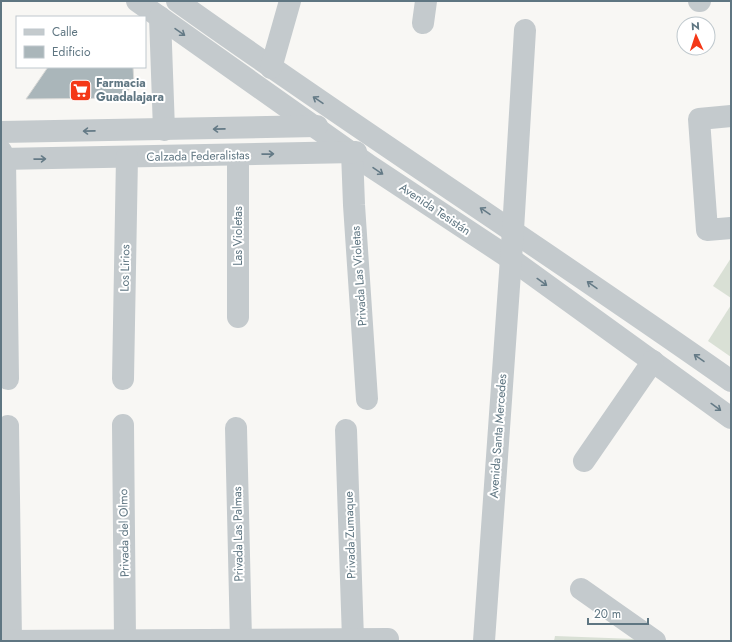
<svg xmlns="http://www.w3.org/2000/svg" width="732" height="642" viewBox="0 0 732 642" font-family="Jost,sans-serif">
  <style>
    .green { fill: #d9e0d5 }
    .building { fill: #aab6ba; stroke: #d9d9d7 }
    .lines { fill: none; stroke-linecap: round; stroke-linejoin: round }
    .minor { stroke: #c4cacd; stroke-width: 22 }
    .oneway { stroke: #647a86 }
    .labels { text-anchor: middle; dominant-baseline: central; stroke-width: 4; stroke-linejoin: round; paint-order: stroke }
    .poi-label { font-size: 12px; font-weight: bold; fill: #5f7682; stroke: #fff; text-anchor: start }
    .street-label { font-size: 12px; fill: #5f7682; stroke: #fff }
  </style>
  <rect width="100%" height="100%" fill="#f8f7f4"/>
  <!-- green -->
  <g class="green">
    <path d="M731,258V298L713,286Z"/>
    <path d="M731,305V357L708,341Z"/>
    <path d="M555,636L635,639L638,641H554Z"/>
  </g>
  <!-- building -->
  <path class="building" d="M48,67H133L134,83L122,98L26,99Z"/>
  <g class="lines">
    <!-- minor -->
    <g class="minor">
      <path d="M137,1L370,166L511,259L731,418"/>
      <path d="M177,1C359,131 548,252 731,381"/>
      <path d="M699,1H700"/>
      <path d="M160,17L164,130"/>
      <path d="M423,23L426,1"/>
      <path d="M271,68L290,1"/>
      <path d="M731,116L699,119L707,230L731,228"/>
      <path d="M1,132L317,126"/>
      <path d="M1,151L5,159L8,379"/>
      <path d="M352,152L354,205L367,399"/>
      <path d="M238,155V317"/>
      <path d="M1,159L356,152"/>
      <path d="M123,379L127,157"/>
      <path d="M123,425L125,640"/>
      <path d="M8,426L11,641"/>
      <path d="M236,428L241,640"/>
      <path d="M346,430L353,639"/>
      <path d="M584,461L653,361"/>
      <path d="M581,589L655,641"/>
      <path d="M1,641L388,639"/>
      <path d="M484,641L513,230L525,30"/>
    </g>
  </g>
  <!-- one-way arrows -->
  <defs><path id="oneway-shaft" d="M-6 0H5M1.5-3L5.5 0L1.5 3" fill="none" stroke-width="1.6" stroke-linecap="round" stroke-linejoin="round"/></defs>
  <g class="oneway">
    <use href="#oneway-shaft" transform="translate(180 32) rotate(35)"/>
    <use href="#oneway-shaft" transform="translate(318 100) rotate(-146)"/>
    <use href="#oneway-shaft" transform="translate(219 129) rotate(179)"/>
    <use href="#oneway-shaft" transform="translate(89 131) rotate(179)"/>
    <use href="#oneway-shaft" transform="translate(268 154) rotate(-1)"/>
    <use href="#oneway-shaft" transform="translate(40 159) rotate(-1)"/>
    <use href="#oneway-shaft" transform="translate(378 171) rotate(34)"/>
    <use href="#oneway-shaft" transform="translate(485 211) rotate(-146)"/>
    <use href="#oneway-shaft" transform="translate(542 282) rotate(36)"/>
    <use href="#oneway-shaft" transform="translate(592 285) rotate(-145)"/>
    <use href="#oneway-shaft" transform="translate(699 358) rotate(-145)"/>
    <use href="#oneway-shaft" transform="translate(716 407) rotate(36)"/>
  </g>
  <!-- icons -->
  <defs>
    <symbol id="supermarket-square" viewBox="-11 -11 22 22"><rect x="-9" y="-9" width="18" height="18" rx="4" fill="#f43817" stroke="#fff"/><path d="M-6-5.5h2.5l.6 2H6L4.5 2H-2.5L-4.4-4H-6ZM-1.5 3.2a1.3 1.3 0 1 0 .1 0ZM3 3.2a1.3 1.3 0 1 0 .1 0Z" fill="#fff"/></symbol>
  </defs>
  <g fill-rule="evenodd">
    <use href="#supermarket-square" x="68" y="78" width="25" height="25"/>
  </g>
  <g class="labels">
    <!-- poi labels -->
    <g class="poi-label">
      <text x="96" y="83">Farmacia<tspan x="96" dy="14">Guadalajara</tspan></text>
    </g>
    <!-- street labels -->
    <g class="street-label">
      <text transform="translate(198 156) rotate(-1)">Calzada Federalistas</text>
      <text transform="translate(435 209) rotate(34)">Avenida Tesistán</text>
      <text transform="translate(238 236) rotate(-90)">Las Violetas</text>
      <text transform="translate(125 268) rotate(-89)">Los Lirios</text>
      <text transform="translate(359 276) rotate(-94)">Privada Las Violetas</text>
      <text transform="translate(498 436) rotate(-86)">Avenida Santa Mercedes</text>
      <text transform="translate(124 533) rotate(-91)">Privada del Olmo</text>
      <text transform="translate(238 534) rotate(-91)">Privada Las Palmas</text>
      <text transform="translate(350 535) rotate(-92)">Privada Zumaque</text>
    </g>
  </g>
  <!-- border -->
  <rect width="732" height="642" fill="none" stroke="#5f7682" stroke-width="4"/>
  <!-- legend -->
  <rect x="16" y="16" width="130" height="52" fill="#ffffff" stroke="#bfc8cd"/>
  <rect x="24" y="29" width="20" height="6" fill="#c4cacd" stroke="#bfc8cd"/>
  <text x="52" y="36" font-size="12" fill="#5f7682">Calle</text>
  <rect x="24" y="46" width="20" height="12" fill="#aab6ba" stroke="#bfc8cd"/>
  <text x="52" y="56" font-size="12" fill="#5f7682">Edificio</text>
  <!-- north arrow -->
  <g transform="translate(696 36) rotate(357)"><circle r="19" fill="#ffffff" stroke="#bfc8cd"/>
  <path d="M0-3L7 15L0 10L-7 15Z" fill="#f43817"/>
  <text y="-6" font-size="11" font-weight="bold" text-anchor="middle" fill="#5f7682">N</text>
  </g>
  <!-- scale -->
  <path d="M588 618v6h60v-6" fill="none" stroke="#5f7682" stroke-width="2"/>
  <text x="594" y="618" font-size="12" fill="#5f7682" stroke="#ffffff" stroke-width="3" paint-order="stroke">20 m</text>
</svg>
